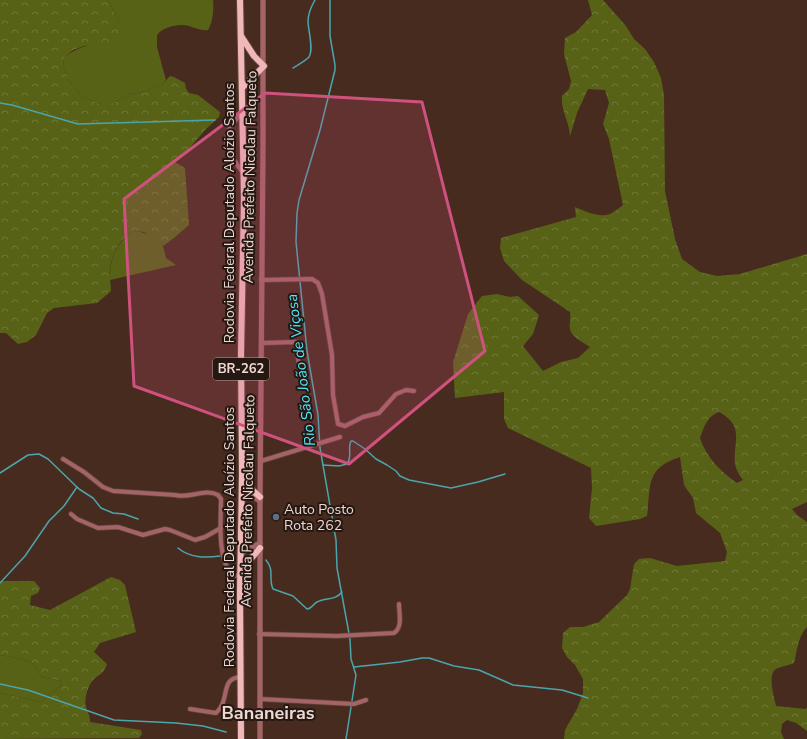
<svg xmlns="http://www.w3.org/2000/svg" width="807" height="739" viewBox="0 0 807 739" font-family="'Nunito Sans',sans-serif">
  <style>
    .grass { fill: #576217 }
    .forest { fill: url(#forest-crowns); fill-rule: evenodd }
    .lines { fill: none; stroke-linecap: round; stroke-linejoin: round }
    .stream { stroke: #4aa5ad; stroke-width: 1.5 }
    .minor-casing { stroke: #62473b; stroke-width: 5.5 }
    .tertiary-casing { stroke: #62473b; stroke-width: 6 }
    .trunk-casing { stroke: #62473b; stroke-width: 8 }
    .minor { stroke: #a46367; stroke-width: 4 }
    .tertiary { stroke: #a46367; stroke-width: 5 }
    .trunk { stroke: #f1b8bb; stroke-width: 6 }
    .marked { fill: #cf527e; fill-opacity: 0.2; stroke: #cf527e; stroke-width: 3; stroke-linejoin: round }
    .service-dot { fill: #5c6f8a; stroke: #251712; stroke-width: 1.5 }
    .labels { text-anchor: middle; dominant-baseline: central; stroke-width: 4; stroke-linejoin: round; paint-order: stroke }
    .shield { fill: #251712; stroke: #b09f98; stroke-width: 1 }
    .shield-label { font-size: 13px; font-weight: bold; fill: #ecd9d1 }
    .street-label { font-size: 14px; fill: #ecd9d1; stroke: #251712 }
    .poi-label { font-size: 14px; fill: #ecd9d1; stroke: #251712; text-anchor: start }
    .water-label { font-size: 15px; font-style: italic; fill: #52e6f9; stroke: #251712 }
    .district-label { font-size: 18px; font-weight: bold; fill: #ecd9d1; stroke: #251712 }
  </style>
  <defs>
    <pattern id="forest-crowns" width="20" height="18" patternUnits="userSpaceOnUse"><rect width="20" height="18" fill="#576217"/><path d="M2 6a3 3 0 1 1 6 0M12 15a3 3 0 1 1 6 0" fill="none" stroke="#6f7838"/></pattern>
  </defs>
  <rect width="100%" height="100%" fill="#482b1f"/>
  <!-- grass -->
  <g class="grass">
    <path d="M108,0H213C214,9 213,22 208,30C201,31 196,28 189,26C179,23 163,27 157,35V47L166,80L161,86L153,87L146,91L128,95L111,104H100L82,96L70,83L63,66L64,58C79,45 94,43 113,43L122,26Z"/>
    <path d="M132,231C143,231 155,237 162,245C164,248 165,254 166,258L176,265L110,280C109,260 116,244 132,231Z"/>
    <path d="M0,655L22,659L32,663L42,677L61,681L60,687L51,693L41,702L0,693Z"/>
  </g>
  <!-- forest -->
  <g class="forest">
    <path d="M0,0H108L122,26L123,36L113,43L84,46L73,50L64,58L63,66L70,83L82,96L100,104H111L128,95L146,91L153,87L161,86L170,76L174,77L185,83L186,89L189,93L198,95L220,112L219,117L206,129L188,150L173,161L185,168L189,225L174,238L163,246L144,232L132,231C120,240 112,253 110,269C109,276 111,284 111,291L97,303L54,308L47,313L36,335L27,342L18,344L6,333H0Z"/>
    <path d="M588,0H603L626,26L634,39L645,49L654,62L661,78L664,95L665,191L675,239L682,259L700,272L717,276L740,274L807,254V502L792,509L797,515L807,522V627C798,636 797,651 794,663C790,665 779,667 776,669C767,675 774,697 776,706L806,709L807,707V731L796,723L787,720L782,724L781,732L784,739H564L565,730L577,709L583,693V679L575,665L567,657L562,648L563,633L570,627H583L599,622L627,595L630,589L634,564L639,559L650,558L677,566L725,561L727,552L720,533L696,513L693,498L684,485L680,457C645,468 651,486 647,516L640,519L596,526L589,518L592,488L591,468L508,428L504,419V392L455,398L453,362L468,314L482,296L497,294L510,297L518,296L539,315L533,334L523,346L543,371L561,362L578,358L590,347C583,342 572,338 570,329C569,324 571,318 570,312L522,280L504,261L500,248L501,238L576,217L575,207C584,211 599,218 610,214C614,212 619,208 623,205L609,139L603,124L609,103L605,90L588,89L577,113L570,136C569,120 561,112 562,96L569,89L571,81L564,54L565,38L576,32L592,15ZM719,412C748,427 730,447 736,468C738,473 740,476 743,480L737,483C721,472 706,457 700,438C704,427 707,416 719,412Z"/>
    <path d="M111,577L120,580L125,585L136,632L100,643L94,652L107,664C102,678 97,673 91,683C87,689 84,700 86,707C88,714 90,714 90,722L141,730L142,734L139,738L0,739V693L41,702L51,693L60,687L61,681L42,677L32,663L22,659L0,655V583L3,581H34L40,588L38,593L31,596L30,605L50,610Z"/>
  </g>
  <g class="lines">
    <!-- stream -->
    <g class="stream">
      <path d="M330,0V36L335,65V70L320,130L299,200L297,213L296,242L307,351L318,415L320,448L336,540L337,568L350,639L351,659L356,675L346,739"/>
      <path d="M293,68C298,65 305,61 309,57C314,49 308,30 308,21C308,14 311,7 315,0"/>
      <path d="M0,103L12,105L78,124L215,120"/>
      <path d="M323,465L339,466L347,464C353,456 347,449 351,441H353L365,449L376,459L387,465L396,471L400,476L409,480L451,488L478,482L505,474"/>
      <path d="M0,473L28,455L39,454L48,459L79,489L93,498L101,508L113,513L124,514L138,519"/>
      <path d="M178,548C190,558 205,558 220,556"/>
      <path d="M266,560C275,571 268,578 273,589L293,596L307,609C312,609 313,604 317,602C326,597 335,601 342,592"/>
      <path d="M0,583L25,556L49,521L64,506L77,487"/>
      <path d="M354,667L400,662L422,658H429L454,666L479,670L513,685L562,690L588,698"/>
      <path d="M0,684L28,690L114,720L176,723L203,726L226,732"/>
    </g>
    <defs>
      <g id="minor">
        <path d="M242,113C217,137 226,149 243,173"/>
        <path d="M261,280L312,279L318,283L322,294L332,355L333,395L338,424L345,426L363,417L379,413L396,394L406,390L414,391"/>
        <path d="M262,343L296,342L300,372"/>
        <path d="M63,459L84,472L103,487L113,491L175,495C189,499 205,488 218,495L221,499C221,521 217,556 231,574L233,576L240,575"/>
        <path d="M261,461L340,437"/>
        <path d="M71,514L77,519L98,528L118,527L143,535L165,529L170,530L195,540L205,537L221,528"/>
        <path d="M259,634L337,636L394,633C403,627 399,614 399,604"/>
        <path d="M260,699L354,704L366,700"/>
        <path d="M190,709L216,713C231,700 219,678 241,677"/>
      </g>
      <g id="tertiary">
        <path d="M242,490L260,501"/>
        <path d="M241,553L260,543"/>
        <path d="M260,739V501L263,145V0"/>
      </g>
      <g id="trunk">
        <path d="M240,0L244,198L241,354L242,474L240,592L241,739"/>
        <path d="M241,36L254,56L264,66L242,88"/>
        <path d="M245,477L247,485L260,497"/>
        <path d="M243,578L249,561L260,548"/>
      </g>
    </defs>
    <!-- minor casing -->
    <use href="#minor" class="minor-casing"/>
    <!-- tertiary casing -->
    <use href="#tertiary" class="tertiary-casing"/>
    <!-- trunk casing -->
    <use href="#trunk" class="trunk-casing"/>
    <!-- minor -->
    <use href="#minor" class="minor"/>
    <!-- tertiary -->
    <use href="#tertiary" class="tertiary"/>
    <!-- trunk -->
    <use href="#trunk" class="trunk"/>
  </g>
  <!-- marked area -->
  <path class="marked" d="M265,93L422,102L485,351L349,464L134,386L124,199Z"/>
  <!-- markers -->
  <circle class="service-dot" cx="276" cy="517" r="4"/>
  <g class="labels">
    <!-- shield labels -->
    <rect class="shield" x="213" y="358" width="56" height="22" rx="3"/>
    <g class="shield-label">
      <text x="241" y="369">BR-262</text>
    </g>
    <!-- street labels -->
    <g class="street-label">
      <text transform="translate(250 177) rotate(-89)">Avenida Prefeito Nicolau Falqueto</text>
      <text transform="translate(229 213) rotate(-90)">Rodovia Federal Deputado Aloízio Santos</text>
      <text transform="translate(248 501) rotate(-89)">Avenida Prefeito Nicolau Falqueto</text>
      <text transform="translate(229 537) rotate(-90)">Rodovia Federal Deputado Aloízio Santos</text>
    </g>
    <!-- poi labels -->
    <g class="poi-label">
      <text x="284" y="509">Auto Posto<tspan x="284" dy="16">Rota 262</tspan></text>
    </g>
    <!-- water labels -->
    <g class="water-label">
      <text transform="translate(301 370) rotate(-97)">Rio São João de Viçosa</text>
    </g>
    <!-- district labels -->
    <g class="district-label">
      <text x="268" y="713">Bananeiras</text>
    </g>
  </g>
</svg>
